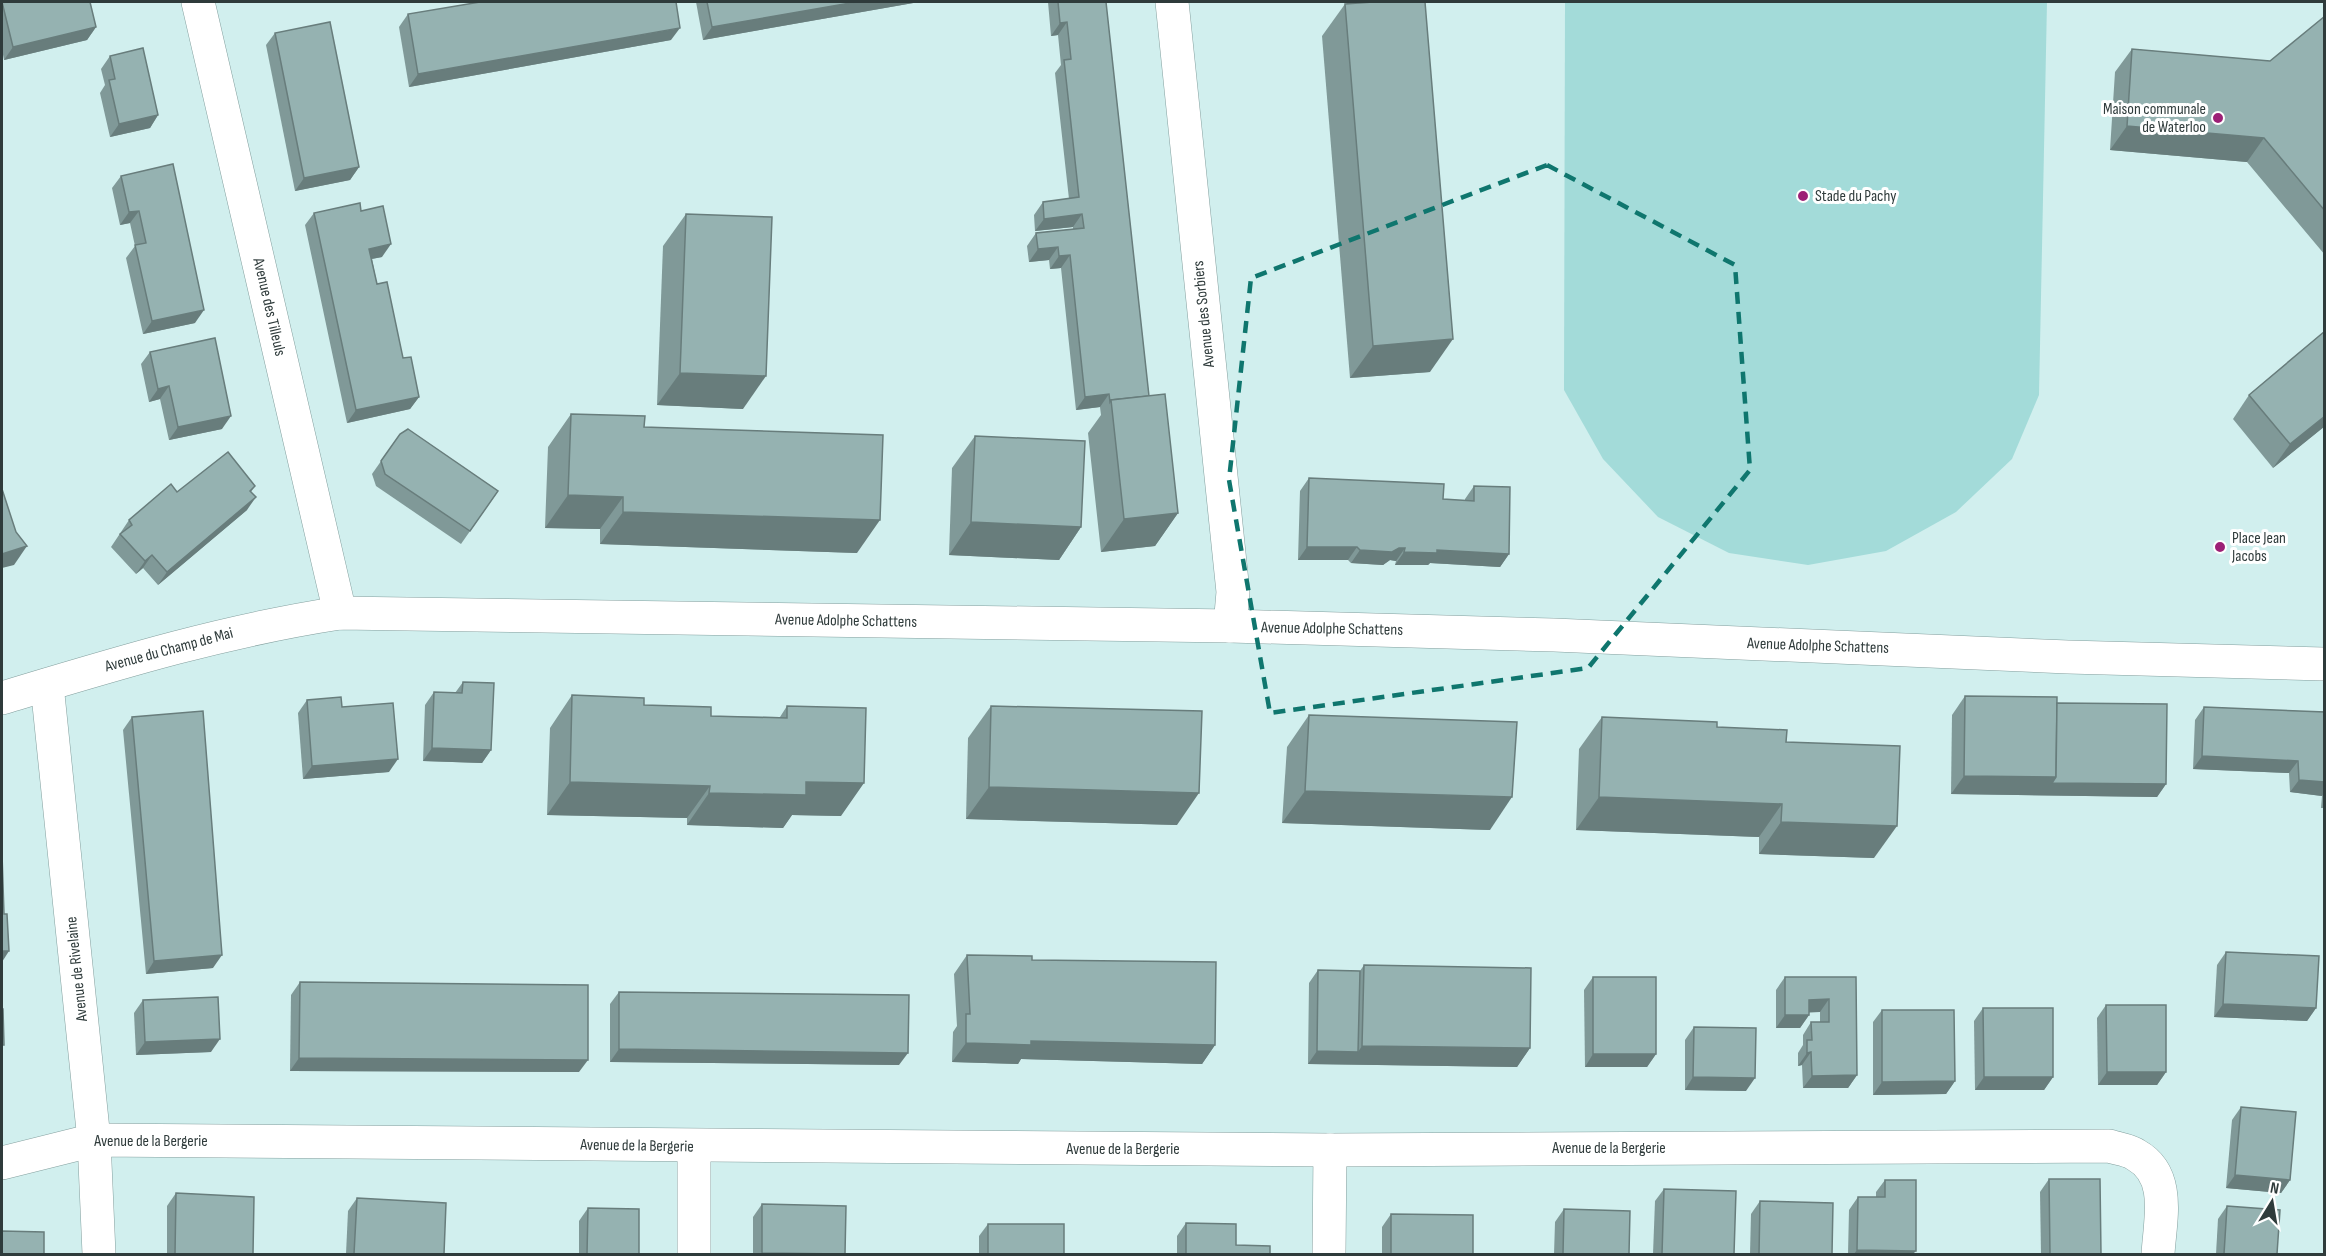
<svg xmlns="http://www.w3.org/2000/svg" width="2326" height="1256" viewBox="0 0 2326 1256" font-family="'Sofia Sans Condensed',sans-serif">
  <style>
    .green { fill: #a3dbd9 }
    .lines { fill: none; stroke-linecap: round; stroke-linejoin: round }
    .street-casing { stroke: #839f9e; stroke-width: 34 }
    .street { stroke: #fff; stroke-width: 33 }
    .wall { fill: #809998 }
    .shaded-wall { fill: #687d7c }
    .building { fill: #95b2b1; stroke: #687d7c; stroke-width: 1.5 }
    .marked { fill: none; stroke: #0f766e; stroke-width: 4.5; stroke-dasharray: 12 8; stroke-linejoin: round }
    .poi-dot { fill: #9c2076; stroke: #fff; stroke-width: 2 }
    .labels { text-anchor: middle; dominant-baseline: central; stroke-width: 6; stroke-linejoin: round; paint-order: stroke }
    .poi-label { font-size: 16px; fill: #2f3b3b; stroke: #fff; text-anchor: start }
    .street-label { font-size: 16px; fill: #2f3b3b; stroke: #fff }
  </style>
  <rect width="100%" height="100%" fill="#d1efee"/>
  <!-- green -->
  <path class="green" d="M1565,2H2047L2039,395L2012,459L1956,512L1886,551L1808,565L1729,553L1658,517L1603,459L1564,390Z"/>
  <g class="lines">
    <defs>
      <g id="street">
        <path d="M198,2L340,613"/>
        <path d="M1172,2L1233,592L1230,626"/>
        <path d="M47,685L94,1140L99,1254"/>
        <path d="M2,698C115,664 222,631 340,613L1230,626L1554,635L2068,657L2324,664"/>
        <path d="M694,1146V1254"/>
        <path d="M2,1163L94,1140L1330,1150L2109,1146C2118,1149 2129,1150 2136,1155C2172,1175 2160,1220 2158,1254"/>
        <path d="M1329,1254L1330,1150"/>
      </g>
    </defs>
    <!-- street casing -->
    <use href="#street" class="street-casing"/>
    <!-- street -->
    <use href="#street" class="street"/>
  </g>
  <!-- wall -->
  <g class="wall">
    <path d="M2,2L96,27L87,40L4,60L2,49Z"/>
    <path d="M696,2H919L703,40Z"/>
    <path d="M1048,2H1106L1149,396L1178,513L1155,546L1101,552L1088,433L1101,415L1100,407L1076,410L1061,268L1050,269L1049,260L1029,262L1027,246L1036,233L1073,229V227L1035,231L1034,215L1043,202L1069,199L1055,73L1061,65L1058,35L1051,36Z"/>
    <path d="M1345,4L1430,372L1350,378L1322,36Z"/>
    <path d="M408,14L671,40L409,87L399,27Z"/>
    <path d="M2325,16V255L2247,162L2110,150L2115,72L2132,49L2270,61Z"/>
    <path d="M275,33L359,167L350,180L295,191L266,45Z"/>
    <path d="M110,56L158,115L150,128L110,137L100,93L105,85L101,69Z"/>
    <path d="M121,176L195,323L143,334L126,258L135,246L130,223L120,225L112,188Z"/>
    <path d="M314,213L382,257L372,259L377,284L403,358L419,397L410,409L347,423L305,225Z"/>
    <path d="M686,214L743,409L657,405L663,246Z"/>
    <path d="M2325,331V426L2273,468L2233,419L2249,395Z"/>
    <path d="M150,352L222,429L169,440L160,399L149,402L141,364Z"/>
    <path d="M571,414L644,427L857,553L600,544V529L545,528L548,447Z"/>
    <path d="M400,434L498,491L461,544L376,486L372,474Z"/>
    <path d="M975,436L1081,527L1059,560L949,555L952,468Z"/>
    <path d="M1309,478L1443,499L1465,501V499L1474,486L1509,554L1500,567L1430,563L1428,565H1395L1396,561L1390,560L1383,565L1351,563L1348,560H1298L1300,491Z"/>
    <path d="M255,486L251,492L247,510L158,585L143,568L136,574L111,547L129,520L177,492Z"/>
    <path d="M463,682L491,750L482,763L423,761L425,705L434,692L455,693Z"/>
    <path d="M572,695L711,716L780,717L787,706L841,816L792,815L783,828L687,825V818L547,815L550,728Z"/>
    <path d="M1965,696L2057,703L2166,784L2157,797L1951,794L1952,715Z"/>
    <path d="M307,700L342,707L389,772L303,779L298,713Z"/>
    <path d="M991,706L1177,825L966,819L968,738Z"/>
    <path d="M2204,707L2325,712V808H2321L2322,796L2290,792L2289,773L2193,769L2195,720Z"/>
    <path d="M1309,715L1490,830L1282,823L1287,747Z"/>
    <path d="M132,717L213,968L146,974L123,730Z"/>
    <path d="M1602,717L1717,727L1786,742L1874,858L1759,854V837L1576,830L1579,749Z"/>
    <path d="M2226,952L2316,1008L2307,1021L2214,1017L2217,965Z"/>
    <path d="M967,955L1032,960L1215,1045L1202,1064L1021,1059L1018,1064L952,1062L953,1032L957,1026L954,974Z"/>
    <path d="M1364,965L1530,1048L1517,1067L1308,1064L1309,983L1318,970L1360,971Z"/>
    <path d="M1593,977L1656,1054L1647,1067H1585L1584,990Z"/>
    <path d="M1785,977H1856L1857,1075L1848,1088H1803L1802,1065L1798,1066V1053L1803,1045V1035L1811,1022H1820V1012H1809V1015L1800,1028H1776V990Z"/>
    <path d="M300,982L579,1072L290,1071L291,995Z"/>
    <path d="M619,992L899,1065L610,1062V1004Z"/>
    <path d="M143,1000L211,1052L136,1055L134,1013Z"/>
    <path d="M2106,1005L2166,1072L2157,1085H2098L2097,1018Z"/>
    <path d="M1983,1008L2053,1077L2044,1090H1975L1974,1021Z"/>
    <path d="M1882,1010L1955,1081L1946,1094L1873,1095V1022Z"/>
    <path d="M1694,1027L1746,1091L1685,1090V1040Z"/>
    <path d="M2241,1107L2290,1180L2281,1193L2226,1188L2232,1120Z"/>
    <path d="M2049,1179L2101,1254H2041L2040,1192Z"/>
    <path d="M1885,1180L1913,1254H1848L1849,1210L1858,1197H1876V1192Z"/>
    <path d="M1664,1189L1734,1254H1653L1655,1201Z"/>
    <path d="M176,1193L253,1254H167V1206Z"/>
    <path d="M357,1198L444,1254H346L348,1211Z"/>
    <path d="M1760,1201L1832,1254H1750L1751,1214Z"/>
    <path d="M762,1204L845,1254H753V1217Z"/>
    <path d="M2227,1206L2277,1254H2216L2218,1219Z"/>
    <path d="M588,1208L639,1254H579V1221Z"/>
    <path d="M1564,1209L1629,1254H1554L1555,1222Z"/>
    <path d="M1391,1214L1473,1254H1382V1227Z"/>
    <path d="M1186,1223L1236,1245L1270,1254H1177V1236Z"/>
    <path d="M988,1224L1064,1254H979V1236Z"/>
  </g>
  <!-- shaded-wall -->
  <g class="shaded-wall">
    <path d="M856,2H919L703,40L712,27Z"/>
    <path d="M1067,22L1058,35L1051,36L1060,23Z"/>
    <path d="M96,27L87,40L4,60L13,47Z"/>
    <path d="M680,28L671,40L409,87L418,74Z"/>
    <path d="M158,115L150,128L110,137L119,124Z"/>
    <path d="M2127,126L2264,138L2247,162L2110,150Z"/>
    <path d="M359,167L350,180L295,191L304,178Z"/>
    <path d="M139,211L130,223L120,225L129,212Z"/>
    <path d="M1082,214L1073,227L1035,231L1044,219Z"/>
    <path d="M391,244L382,257L360,261L369,249Z"/>
    <path d="M1058,247L1049,260L1029,262L1038,249Z"/>
    <path d="M1070,255L1061,268L1050,269L1059,256Z"/>
    <path d="M204,310L195,323L143,334L152,321Z"/>
    <path d="M1453,339L1430,372L1350,378L1373,346Z"/>
    <path d="M680,373L766,376L743,409L657,405Z"/>
    <path d="M169,386L160,399L149,402L158,389Z"/>
    <path d="M1109,394L1100,407L1076,410L1085,397Z"/>
    <path d="M419,397L410,409L347,423L356,410Z"/>
    <path d="M231,416L222,429L169,440L178,427Z"/>
    <path d="M2325,416V426L2273,468L2290,444Z"/>
    <path d="M568,495L623,497L600,529L545,528Z"/>
    <path d="M256,497L247,510L158,585L167,572Z"/>
    <path d="M623,512L880,520L857,553L600,544Z"/>
    <path d="M1178,513L1155,546L1101,552L1124,519Z"/>
    <path d="M971,522L1081,527L1059,560L949,555Z"/>
    <path d="M27,546L14,565L2,568V554Z"/>
    <path d="M1307,547H1357L1348,560H1298Z"/>
    <path d="M1399,548H1405L1396,561L1390,560L1383,565L1351,563L1360,550Z"/>
    <path d="M1437,550L1509,554L1500,567L1430,563L1428,565H1395L1404,552Z"/>
    <path d="M152,555L143,568L136,574L145,561Z"/>
    <path d="M432,748L491,750L482,763L423,761Z"/>
    <path d="M2202,756L2298,761L2289,773L2193,769Z"/>
    <path d="M398,759L389,772L303,779L312,766Z"/>
    <path d="M1964,776L2056,777L2166,784L2157,797L1951,794Z"/>
    <path d="M2299,780L2325,782V792L2322,796L2290,792Z"/>
    <path d="M570,782L710,786L687,818L547,815Z"/>
    <path d="M806,782L864,783L841,816L792,815L783,828L687,825L709,793Z"/>
    <path d="M989,787L1199,793L1177,825L966,819Z"/>
    <path d="M1305,791L1512,797L1490,830L1282,823Z"/>
    <path d="M1599,797L1782,804L1759,837L1576,830Z"/>
    <path d="M1781,822L1897,826L1874,858L1759,854Z"/>
    <path d="M2,951H9L2,962Z"/>
    <path d="M222,955L213,968L146,974L154,961Z"/>
    <path d="M1829,999L1820,1012L1800,1013L1809,1000Z"/>
    <path d="M2223,1004L2316,1008L2307,1021L2214,1017Z"/>
    <path d="M1785,1015H1809L1800,1028H1776Z"/>
    <path d="M220,1039L211,1052L136,1055L145,1042Z"/>
    <path d="M1031,1041L1215,1045L1202,1064L1021,1059L1018,1064L952,1062L966,1043Z"/>
    <path d="M1362,1046L1530,1048L1517,1067L1308,1064L1317,1051L1358,1052Z"/>
    <path d="M619,1049L908,1053L899,1065L610,1062Z"/>
    <path d="M1811,1052L1802,1065L1798,1066L1807,1053Z"/>
    <path d="M1593,1054H1656L1647,1067H1585Z"/>
    <path d="M299,1058L588,1060L579,1072L290,1071Z"/>
    <path d="M2107,1072H2166L2157,1085H2098Z"/>
    <path d="M1857,1075L1848,1088H1803L1812,1076Z"/>
    <path d="M1693,1077L1755,1078L1746,1091L1685,1090Z"/>
    <path d="M1984,1077H2053L2044,1090H1975Z"/>
    <path d="M1955,1081L1946,1094L1873,1095L1882,1082Z"/>
    <path d="M2235,1175L2290,1180L2281,1193L2226,1188Z"/>
    <path d="M1857,1250L1916,1251L1913,1254H1854Z"/>
    <path d="M762,1253L845,1254H761Z"/>
  </g>
  <!-- building -->
  <g class="building">
    <path d="M2,2H90L96,27L13,47Z"/>
    <path d="M480,2H676L680,28L418,74L408,14Z"/>
    <path d="M707,2H856L712,27Z"/>
    <path d="M1058,2H1106L1149,396L1111,400L1110,402L1109,394L1085,397L1070,255L1059,256L1058,247L1038,249L1036,233L1084,228L1082,214L1044,219L1043,202L1079,197L1064,60L1071,59L1067,22L1060,23Z"/>
    <path d="M1373,2H1425L1453,339L1373,346L1345,4Z"/>
    <path d="M2325,16V211L2264,138L2127,126L2132,49L2270,61Z"/>
    <path d="M330,22L359,167L304,178L275,33Z"/>
    <path d="M143,48L158,115L119,124L109,80L115,79L110,56Z"/>
    <path d="M173,164L204,310L152,321L135,245L146,243L139,211L129,212L121,176Z"/>
    <path d="M360,203L361,211L383,206L391,244L369,249L377,284L387,282L403,358L411,357L419,397L356,410L314,213Z"/>
    <path d="M686,214L772,217L766,376L680,373Z"/>
    <path d="M2325,331V416L2290,444L2249,395Z"/>
    <path d="M215,338L231,416L178,427L169,386L158,389L150,352Z"/>
    <path d="M1165,394L1178,513L1124,519L1111,400Z"/>
    <path d="M571,414L645,416L644,427L883,435L880,520L623,512V497L568,495Z"/>
    <path d="M408,429L498,491L470,531L385,474L381,461L400,434Z"/>
    <path d="M975,436L1085,441L1081,527L971,522Z"/>
    <path d="M228,452L255,486L250,491L256,497L167,572L152,555L145,561L120,534L132,525L129,520L171,484L177,492Z"/>
    <path d="M1309,478L1444,484L1443,499L1474,501V486L1510,487L1509,554L1437,550V553L1404,552L1405,548H1399L1392,552L1360,550L1357,547H1307Z"/>
    <path d="M2,489L16,532L27,546L2,554Z"/>
    <path d="M463,682L494,683L491,750L432,748L434,692L462,693Z"/>
    <path d="M572,695L644,698V705L711,707V716L787,718V706L866,708L864,783L806,782V795L709,793L710,786L570,782Z"/>
    <path d="M1965,696L2057,697L2056,777L1964,776Z"/>
    <path d="M341,697L342,707L393,703L398,759L312,766L307,700Z"/>
    <path d="M2057,703L2167,704L2166,784L2052,783L2056,777Z"/>
    <path d="M991,706L1202,711L1199,793L989,787Z"/>
    <path d="M2204,707L2325,712V782L2299,780L2298,761L2202,756Z"/>
    <path d="M203,711L222,955L154,961L132,717Z"/>
    <path d="M1309,715L1517,722L1512,797L1305,791Z"/>
    <path d="M1602,717L1717,722V727L1787,730L1786,742L1900,746L1897,826L1781,822L1782,804L1599,797Z"/>
    <path d="M2,854L4,914H7L9,951H2Z"/>
    <path d="M2226,952L2319,956L2316,1008L2223,1004Z"/>
    <path d="M967,955L1032,956V960L1216,962L1215,1045L1031,1041V1045L966,1043V1014H970Z"/>
    <path d="M1364,965L1531,968L1530,1048L1362,1046Z"/>
    <path d="M1318,970L1360,971L1358,1052L1317,1051Z"/>
    <rect x="1593" y="977" width="63" height="77"/>
    <path d="M1785,977H1856L1857,1075L1812,1076L1811,1052L1807,1053V1040H1812L1811,1022H1829V999L1809,1000V1015H1785Z"/>
    <path d="M300,982L588,985V1060L299,1058Z"/>
    <path d="M619,992L909,995L908,1053L619,1049Z"/>
    <path d="M218,997L220,1039L145,1042L143,1000Z"/>
    <path d="M2106,1005H2166V1072H2107Z"/>
    <path d="M1983,1008H2053V1077H1984Z"/>
    <path d="M2,1009H3L4,1045H2Z"/>
    <path d="M1882,1010H1954L1955,1081L1882,1082Z"/>
    <path d="M1694,1027L1756,1028L1755,1078L1693,1077Z"/>
    <path d="M2241,1107L2296,1112L2290,1180L2235,1175Z"/>
    <path d="M2049,1179H2100L2101,1254H2050Z"/>
    <path d="M1885,1180H1916V1251L1857,1250L1858,1197H1885Z"/>
    <path d="M1664,1189L1736,1191L1734,1254H1662Z"/>
    <path d="M176,1193L254,1197L253,1254H175Z"/>
    <path d="M357,1198L446,1203L444,1254H354Z"/>
    <path d="M1760,1201L1833,1203L1832,1254H1759Z"/>
    <path d="M762,1204L846,1206L845,1254L762,1253Z"/>
    <path d="M2227,1206L2280,1210L2277,1254H2224Z"/>
    <path d="M588,1208L639,1209V1254H587Z"/>
    <path d="M1564,1209L1630,1211L1629,1254H1563Z"/>
    <path d="M1391,1214L1473,1215V1254H1391Z"/>
    <path d="M1186,1223L1236,1224V1245L1270,1246V1254H1186Z"/>
    <rect x="988" y="1224" width="76" height="30"/>
    <path d="M2,1231L44,1232V1254H2Z"/>
  </g>
  <!-- marked area -->
  <path class="marked" d="M1547,165L1735,265L1750,470L1588,668L1270,713L1229,480L1251,278Z"/>
  <!-- markers -->
  <g class="poi-dot">
    <circle cx="2218" cy="118" r="6"/>
    <circle cx="1803" cy="196" r="6"/>
    <circle cx="2220" cy="547" r="6"/>
  </g>
  <g class="labels">
    <!-- poi labels -->
    <g class="poi-label">
      <text x="2206" y="109" text-anchor="end">Maison communale<tspan x="2206" dy="18">de Waterloo</tspan></text>
      <text x="1815" y="196">Stade du Pachy</text>
      <text x="2232" y="538">Place Jean<tspan x="2232" dy="18">Jacobs</tspan></text>
    </g>
    <!-- street labels -->
    <g class="street-label">
      <text transform="translate(269 307) rotate(77)">Avenue des Tilleuls</text>
      <text transform="translate(1204 314) rotate(-96)">Avenue des Sorbiers</text>
      <text transform="translate(846 621) rotate(1)">Avenue Adolphe Schattens</text>
      <text transform="translate(1332 629) rotate(1)">Avenue Adolphe Schattens</text>
      <text transform="translate(1818 646) rotate(2)">Avenue Adolphe Schattens</text>
      <text transform="translate(169 650) rotate(-15)">Avenue du Champ de Mai</text>
      <text transform="translate(77 969) rotate(-96)">Avenue de Rivelaine</text>
      <text x="151" y="1141">Avenue de la Bergerie</text>
      <text transform="translate(637 1146) rotate(1)">Avenue de la Bergerie</text>
      <text x="1609" y="1148">Avenue de la Bergerie</text>
      <text x="1123" y="1149">Avenue de la Bergerie</text>
    </g>
  </g>
  <!-- border -->
  <rect width="2326" height="1256" fill="none" stroke="#2f3b3b" stroke-width="6"/>
  <!-- north arrow -->
  <g transform="translate(2272 1202) rotate(11)" stroke="#ffffff" stroke-width="4.5" paint-order="stroke">
  <path d="M0-4.5L10 22L0 15L-10 22Z" fill="#2f3b3b"/>
  <text y="-9" font-size="16" font-weight="bold" text-anchor="middle" fill="#2f3b3b">N</text>
  </g>
</svg>
